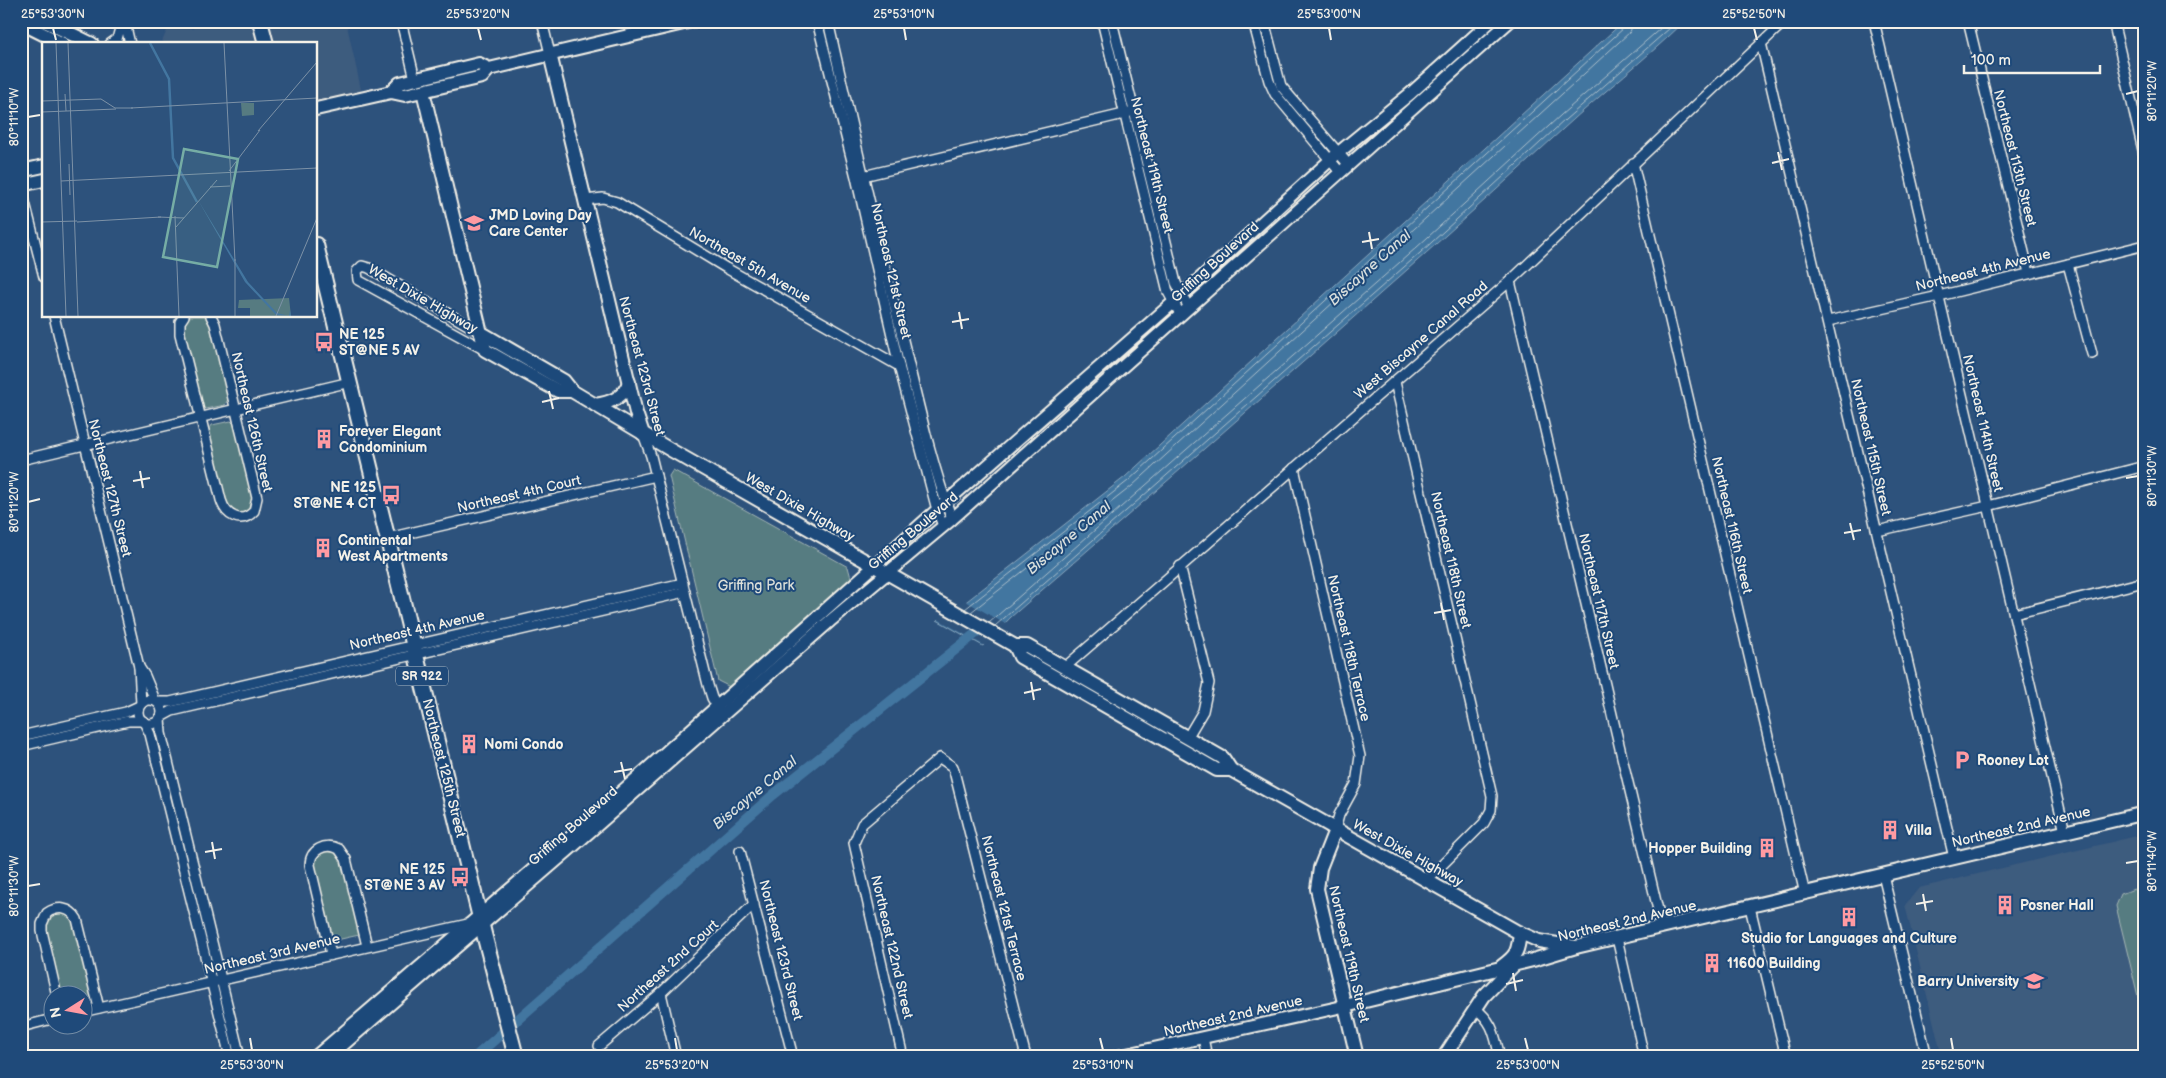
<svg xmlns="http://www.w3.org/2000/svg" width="2166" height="1078" viewBox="0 0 2166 1078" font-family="'Balsamiq Sans',sans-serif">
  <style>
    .built { fill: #3e5b7e }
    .green { fill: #567b81; stroke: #a5b6b4 }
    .water { fill: #4376a0; stroke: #8aa7bd }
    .pier { fill: #2d527c }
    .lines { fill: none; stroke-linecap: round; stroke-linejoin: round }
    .shore { stroke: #adc0cb; stroke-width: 1 }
    .canal { stroke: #4376a0; stroke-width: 10 }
    .minor-casing { stroke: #f4f1e8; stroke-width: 12 }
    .tertiary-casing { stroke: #f4f1e8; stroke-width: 15 }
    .secondary-casing { stroke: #f4f1e8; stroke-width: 16 }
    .primary-casing { stroke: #f4f1e8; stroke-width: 18 }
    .minor { stroke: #1f4a7a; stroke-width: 9 }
    .tertiary { stroke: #1f4a7a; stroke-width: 11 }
    .secondary { stroke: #1f4a7a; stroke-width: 12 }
    .primary { stroke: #1f4a7a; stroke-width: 14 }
    .ticks { fill: none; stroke: #f4f1e8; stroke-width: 2 }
    .labels { text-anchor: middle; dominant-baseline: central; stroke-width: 4; stroke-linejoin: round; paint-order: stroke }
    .shield { fill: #1f4a7a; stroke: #b4bfc7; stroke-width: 1 }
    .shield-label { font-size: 12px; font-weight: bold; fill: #f4f1e8 }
    .street-label { font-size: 14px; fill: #f4f1e8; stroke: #1f4a7a }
    .poi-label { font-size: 14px; font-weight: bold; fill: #f4f1e8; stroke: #1f4a7a; text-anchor: start }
    .park-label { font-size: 14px; fill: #dcdfd9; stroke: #1f4a7a }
    .water-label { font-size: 15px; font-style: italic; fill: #d9dfdd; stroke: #1f4a7a }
    .inset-river { fill: none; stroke: #4376a0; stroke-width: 2.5 }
    .inset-road { fill: none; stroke: #7d92a7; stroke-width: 1 }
    .view { fill: #76ada5; fill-opacity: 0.15; stroke: #76ada5; stroke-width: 2.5 }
    .inset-edge { fill: none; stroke: #f4f1e8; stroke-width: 2.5 }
    .neatline { fill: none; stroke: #f4f1e8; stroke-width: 2 }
    .ticks-label { font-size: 12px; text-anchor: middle; fill: #f4f1e8 }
  </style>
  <rect width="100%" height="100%" fill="#2d527c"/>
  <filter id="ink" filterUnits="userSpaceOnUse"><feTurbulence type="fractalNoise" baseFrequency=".02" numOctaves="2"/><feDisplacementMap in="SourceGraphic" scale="10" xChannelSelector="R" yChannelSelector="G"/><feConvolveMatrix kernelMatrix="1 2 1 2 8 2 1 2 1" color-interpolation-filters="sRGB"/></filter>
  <g filter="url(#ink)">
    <!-- built -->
    <g class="built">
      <path d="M192,21H346L362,94L316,105V44H161L168,28L183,25L193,29Z"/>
      <path d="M2145,834V1057H1942L1905,905L1919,888Z"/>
    </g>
    <!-- green -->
    <g class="green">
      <path d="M189,316H205L211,321L229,397L225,405L205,409L201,407L183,332L184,323Z"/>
      <path d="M231,421L236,426L253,494C254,509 248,515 232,513L225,502L208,432L212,425Z"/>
      <path d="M673,470L848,567L851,578L732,688L718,681L669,476Z"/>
      <path d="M160,741L214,966L211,967L155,742Z"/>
      <path d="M322,851H335L342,858L360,931L359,935L332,941L314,873L315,856Z"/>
      <path d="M2134,889L2145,896V1025L2116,906L2121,894Z"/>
      <path d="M57,911L73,918L92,994L91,999L83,1001L82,996L60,995L44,930L47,918Z"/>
    </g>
    <!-- water -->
    <path class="water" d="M1624,21H1685C1646,59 1603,92 1563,129C1382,295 1196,456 1011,617L983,646L937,620L967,601L1125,477Z"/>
    <!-- pier -->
    <path class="pier" d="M964,600L1007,625L985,646L936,618Z"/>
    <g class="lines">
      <!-- shore -->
      <g class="shore">
        <path d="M965,609L1128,481L1625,27L1627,21"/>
        <path d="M971,612L1132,486L1630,32L1634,21"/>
        <path d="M989,623L1416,248L1561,115L1669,21"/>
        <path d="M995,626L1420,253L1565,120L1678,21"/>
      </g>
      <!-- canal -->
      <path class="canal" d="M475,1057L773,795L980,630"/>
      <defs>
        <g id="minor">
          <path d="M122,21L126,27L130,44"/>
          <path d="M401,21L415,79"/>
          <path d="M542,21L550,54"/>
          <path d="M817,21L856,177L899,366L937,510L943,526"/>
          <path d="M828,21C851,124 875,226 900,328C916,392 929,457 952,519"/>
          <path d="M1102,21L1168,292L1180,314"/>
          <path d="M1112,21L1176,283L1188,306"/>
          <path d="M1253,21L1269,81L1275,94L1340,172"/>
          <path d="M1264,21L1281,86L1348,164"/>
          <path d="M1874,21L2065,832"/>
          <path d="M1968,21L2029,273"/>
          <path d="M2113,21L2145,159"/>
          <path d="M1761,43L1954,858"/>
          <path d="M110,44L117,39L122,21"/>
          <path d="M1633,163L1805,894"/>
          <path d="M859,177L1128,113"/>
          <path d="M21,187L44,277"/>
          <path d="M585,200L603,198L617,202L726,268L899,366"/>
          <path d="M2068,264L2092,354"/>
          <path d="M1510,281L1662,927"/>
          <path d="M54,316L139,667L141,704"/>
          <path d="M184,316L180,322V334L221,500C226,516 241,525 254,511L257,498L215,324L211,316"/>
          <path d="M1828,321L1939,296L2145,245"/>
          <path d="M480,332L369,268L362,266L357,271L358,280L485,350"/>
          <path d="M1395,382L1492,796L1491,810L1484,823L1426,881"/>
          <path d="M643,434L651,456L708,685L712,698L719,710"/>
          <path d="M21,460L350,382"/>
          <path d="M1294,468L1360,756L1356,784L1339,815L1335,830"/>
          <path d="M1877,531L1988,506L2145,466"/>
          <path d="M388,538L656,476"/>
          <path d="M1180,566L1209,683L1203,711L1187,738"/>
          <path d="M2014,614L2144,582"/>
          <path d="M139,667L145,676L155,700"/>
          <path d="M1064,668L1510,281L1785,21"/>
          <circle cx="150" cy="712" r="12"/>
          <path d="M158,702H170L683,583"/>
          <path d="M161,717L172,711L685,592"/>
          <path d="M160,718L161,733L240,1057"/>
          <path d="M144,722L150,734L230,1057"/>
          <path d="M21,736L126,712L139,706"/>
          <path d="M21,746L128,721H143"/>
          <path d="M740,851L793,1057"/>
          <path d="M1883,875L1927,1057"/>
          <path d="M1750,907L1786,1057"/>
          <path d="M1617,938L1644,1057"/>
          <path d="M331,954L310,865C310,850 325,842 339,849L346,859L367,946"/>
          <path d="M661,993L676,1057"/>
          <path d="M57,996L42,931V924L47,913C58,906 70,907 77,919L99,1008"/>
          <path d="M1475,1008C1494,1023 1494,1034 1500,1057"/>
          <path d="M82,1012L468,924"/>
          <path d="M21,1027L52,1019"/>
          <path d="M1203,1038L1207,1057"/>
          <path d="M599,1046L661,993L754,904"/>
          <path d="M903,1057L854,843L862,824L940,758L953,767L1026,1057"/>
        </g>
        <g id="tertiary">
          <path d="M315,1057L572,836L937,510L1182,295L1338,153L1411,93L1491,21"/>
          <path d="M329,1057L578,842L830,621L952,519L1510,21"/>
          <path d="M1115,1057L1345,1006"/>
        </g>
        <g id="secondary">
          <path d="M45,21L92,44"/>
          <path d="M21,23L63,44"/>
          <path d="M550,54L636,413L643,434"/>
          <path d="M423,91L485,350L558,391H572"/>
          <path d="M391,92L400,83L479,64L489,69"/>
          <path d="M316,109L391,92L405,95L482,77L489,69L692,21"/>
          <path d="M21,171L44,166"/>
          <path d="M21,185L44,180"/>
          <path d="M480,332L564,381L572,391L669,449L1015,646H1027L1223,758L1231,770L1516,931L1539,941L1576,947"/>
          <path d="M595,405C610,403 624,398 629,382"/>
          <path d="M1015,646L1020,657L1217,770H1231"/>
          <path d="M1335,830L1320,868L1317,889L1357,1057"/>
          <path d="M1502,966C1517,955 1518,951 1520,933"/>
          <path d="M1345,1006L1533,960L1576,947L2145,813"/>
          <path d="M1444,1057L1484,996L1515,964"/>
        </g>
        <g id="primary">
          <path d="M260,21L266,44"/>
          <path d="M316,245L484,934L516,1057"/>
        </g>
      </defs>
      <!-- minor casing -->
      <use href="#minor" class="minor-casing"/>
      <!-- tertiary casing -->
      <use href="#tertiary" class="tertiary-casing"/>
      <!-- secondary casing -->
      <use href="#secondary" class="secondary-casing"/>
      <!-- primary casing -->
      <use href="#primary" class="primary-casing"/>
      <!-- minor -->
      <use href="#minor" class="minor"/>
      <!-- tertiary -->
      <use href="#tertiary" class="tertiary"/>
      <!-- secondary -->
      <use href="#secondary" class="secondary"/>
      <!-- primary -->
      <use href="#primary" class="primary"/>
    </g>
  </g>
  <!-- ticks -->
  <path class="ticks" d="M53,28L56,40M478,28L481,40M904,28L906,40M1329,28L1331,40M1754,28L1757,40M2126,94L2138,91M28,117L40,115M1778,152L1782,170M1772,163L1789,159M1369,232L1372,249M1362,242L1379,239M959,312L962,329M952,322L969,319M549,391L553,409M542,402L559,398M140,471L143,488M2126,478L2138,476M133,481L150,478M28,502L40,499M1850,523L1854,540M1844,533L1861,530M1441,603L1444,620M1434,613L1451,610M1031,682L1034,700M1024,693L1041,689M621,762L625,779M614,772L632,769M212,842L215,859M205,852L222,849M2126,863L2138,861M28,886L40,884M1923,894L1926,911M1916,904L1933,901M1513,973L1516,991M1506,984L1523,980M250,1038L252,1050M675,1038L677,1050M1100,1038L1103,1050M1525,1038L1528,1050M1951,1038L1953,1050"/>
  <!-- icons -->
  <defs>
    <symbol id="school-bare" viewBox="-9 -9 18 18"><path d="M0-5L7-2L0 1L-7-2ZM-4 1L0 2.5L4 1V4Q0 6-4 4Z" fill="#ff9aa2" stroke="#1f4a7a" stroke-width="2.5" paint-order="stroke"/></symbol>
    <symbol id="bus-bare" viewBox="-9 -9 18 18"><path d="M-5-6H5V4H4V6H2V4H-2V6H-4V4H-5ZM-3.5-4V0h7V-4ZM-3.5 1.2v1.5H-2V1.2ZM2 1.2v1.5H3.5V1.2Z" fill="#ff9aa2" stroke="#1f4a7a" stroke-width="2.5" paint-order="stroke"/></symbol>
    <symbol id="building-bare" viewBox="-9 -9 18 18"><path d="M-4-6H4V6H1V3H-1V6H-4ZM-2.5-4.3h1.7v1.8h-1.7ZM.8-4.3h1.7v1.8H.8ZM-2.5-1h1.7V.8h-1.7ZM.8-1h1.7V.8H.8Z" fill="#ff9aa2" stroke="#1f4a7a" stroke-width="2.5" paint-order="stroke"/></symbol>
    <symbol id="parking-bare" viewBox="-9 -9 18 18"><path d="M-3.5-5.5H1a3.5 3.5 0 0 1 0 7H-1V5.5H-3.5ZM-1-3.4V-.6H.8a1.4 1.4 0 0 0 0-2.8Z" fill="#ff9aa2" stroke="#1f4a7a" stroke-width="2.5" paint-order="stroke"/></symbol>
    <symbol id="university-bare" viewBox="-9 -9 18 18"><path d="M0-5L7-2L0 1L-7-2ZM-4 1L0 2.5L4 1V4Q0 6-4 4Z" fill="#ff9aa2" stroke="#1f4a7a" stroke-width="2.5" paint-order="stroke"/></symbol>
  </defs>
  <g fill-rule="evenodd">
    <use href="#school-bare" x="460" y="209" width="28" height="28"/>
    <use href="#bus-bare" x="310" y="328" width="28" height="28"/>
    <use href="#building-bare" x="310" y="425" width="28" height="28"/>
    <use href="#bus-bare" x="377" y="481" width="28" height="28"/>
    <use href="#building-bare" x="309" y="534" width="28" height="28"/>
    <use href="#building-bare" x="455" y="730" width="28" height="28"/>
    <use href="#parking-bare" x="1948" y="746" width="28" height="28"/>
    <use href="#building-bare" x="1876" y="816" width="28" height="28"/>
    <use href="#building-bare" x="1753" y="834" width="28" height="28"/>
    <use href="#bus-bare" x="446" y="863" width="28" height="28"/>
    <use href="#building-bare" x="1991" y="891" width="28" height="28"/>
    <use href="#building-bare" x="1835" y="903" width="28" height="28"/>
    <use href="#building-bare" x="1698" y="949" width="28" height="28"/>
    <use href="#university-bare" x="2020" y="967" width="28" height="28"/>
  </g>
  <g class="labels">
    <!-- shield labels -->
    <rect class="shield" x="396" y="666.5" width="52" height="19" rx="4"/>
    <g class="shield-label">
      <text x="422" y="676">SR 922</text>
    </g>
    <!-- street labels -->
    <g class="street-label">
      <text transform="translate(2015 158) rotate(76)">Northeast 113th Street</text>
      <text transform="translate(1152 165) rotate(76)">Northeast 119th Street</text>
      <text transform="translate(1215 262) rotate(-42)">Griffing Boulevard</text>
      <text transform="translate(750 265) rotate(30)">Northeast 5th Avenue</text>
      <text transform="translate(1983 270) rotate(-14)">Northeast 4th Avenue</text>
      <text transform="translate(891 271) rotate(77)">Northeast 121st Street</text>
      <text transform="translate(423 299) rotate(30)">West Dixie Highway</text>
      <text transform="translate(1421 340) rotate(-41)">West Biscayne Canal Road</text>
      <text transform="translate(642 366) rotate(75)">Northeast 123rd Street</text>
      <text transform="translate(252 422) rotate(77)">Northeast 126th Street</text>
      <text transform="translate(1983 423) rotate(77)">Northeast 114th Street</text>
      <text transform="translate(1871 447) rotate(77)">Northeast 115th Street</text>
      <text transform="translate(110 488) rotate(76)">Northeast 127th Street</text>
      <text transform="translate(519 494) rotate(-13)">Northeast 4th Court</text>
      <text transform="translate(800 507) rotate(30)">West Dixie Highway</text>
      <text transform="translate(1732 525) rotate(77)">Northeast 116th Street</text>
      <text transform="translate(913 531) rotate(-40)">Griffing Boulevard</text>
      <text transform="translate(1451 560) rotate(77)">Northeast 118th Street</text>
      <text transform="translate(1599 601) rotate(77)">Northeast 117th Street</text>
      <text transform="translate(417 630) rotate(-13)">Northeast 4th Avenue</text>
      <text transform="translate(1349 648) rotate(77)">Northeast 118th Terrace</text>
      <text transform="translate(444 768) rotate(76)">Northeast 125th Street</text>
      <text transform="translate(573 826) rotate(-41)">Griffing Boulevard</text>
      <text transform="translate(2021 827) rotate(-13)">Northeast 2nd Avenue</text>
      <text transform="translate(1408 853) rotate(29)">West Dixie Highway</text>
      <text transform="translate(1004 908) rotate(76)">Northeast 121st Terrace</text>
      <text transform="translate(1627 921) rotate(-13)">Northeast 2nd Avenue</text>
      <text transform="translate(892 947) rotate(77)">Northeast 122nd Street</text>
      <text transform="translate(781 950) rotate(76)">Northeast 123rd Street</text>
      <text transform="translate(272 954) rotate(-13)">Northeast 3rd Avenue</text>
      <text transform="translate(1349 954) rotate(77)">Northeast 119th Street</text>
      <text transform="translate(668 966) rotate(-42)">Northeast 2nd Court</text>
      <text transform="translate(1233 1016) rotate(-13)">Northeast 2nd Avenue</text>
    </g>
    <!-- poi labels -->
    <g class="poi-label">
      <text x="489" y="215">JMD Loving Day<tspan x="489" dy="16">Care Center</tspan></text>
      <text x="339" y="334">NE 125<tspan x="339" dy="16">ST@NE 5 AV</tspan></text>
      <text x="339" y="431">Forever Elegant<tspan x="339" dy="16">Condominium</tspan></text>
      <text x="376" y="487" text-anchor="end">NE 125<tspan x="376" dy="16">ST@NE 4 CT</tspan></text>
      <text x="338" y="540">Continental<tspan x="338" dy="16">West Apartments</tspan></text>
      <text x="484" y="744">Nomi Condo</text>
      <text x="1977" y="760">Rooney Lot</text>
      <text x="1905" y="830">Villa</text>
      <text x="1752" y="848" text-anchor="end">Hopper Building</text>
      <text x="445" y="869" text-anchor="end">NE 125<tspan x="445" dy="16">ST@NE 3 AV</tspan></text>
      <text x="2020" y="905">Posner Hall</text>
      <text x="1849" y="938" text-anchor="middle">Studio for Languages and Culture</text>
      <text x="1727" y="963">11600 Building</text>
      <text x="2019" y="981" text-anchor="end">Barry University</text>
    </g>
    <!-- park labels -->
    <g class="park-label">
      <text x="756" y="585">Griffing Park</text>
    </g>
    <!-- water labels -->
    <g class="water-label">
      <text transform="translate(1370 268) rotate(-42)">Biscayne Canal</text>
      <text transform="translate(1069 538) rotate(-40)">Biscayne Canal</text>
      <text transform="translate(755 793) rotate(-40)">Biscayne Canal</text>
    </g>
  </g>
  <!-- overview -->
  <g transform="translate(42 42)">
    <rect width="275" height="275" fill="#2d527c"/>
    <path d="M199,61H212V73L200,74ZM247,256L249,274H208V266H196L197,258Z" fill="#567b81"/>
    <path d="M156,158L206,240L235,271L247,274L248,268L249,274L234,273L203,240Z" fill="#4376a0"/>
    <path class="inset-river" d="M108,1L127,37L131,116L155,160"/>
    <path class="inset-road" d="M14,1L24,274M26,1L36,274M182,1L193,219M23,52L24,69M0,59L59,57L73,66H91M89,66L275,56M0,70L74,67M216,89L275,20M27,122L28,153M187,129L218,88M19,139L275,126M168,145L188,144M133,174L137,274M116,175L142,176M0,180L35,179M35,180L119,175M134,185L175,138M193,274V217M234,274L275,176"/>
    <path class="view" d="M142,107L196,117L175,225L121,215Z"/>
    <rect width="275" height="275" class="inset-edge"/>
  </g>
  <!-- margin -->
  <rect width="2166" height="1078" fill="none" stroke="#1f4a7a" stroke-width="55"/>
  <!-- north arrow -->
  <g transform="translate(68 1010) rotate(259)"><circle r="24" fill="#1f4a7a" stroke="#748da6"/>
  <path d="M0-4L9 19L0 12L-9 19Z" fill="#ff9aa2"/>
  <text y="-8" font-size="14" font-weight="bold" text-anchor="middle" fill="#f4f1e8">N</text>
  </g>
  <!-- scale -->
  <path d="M1964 65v8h136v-8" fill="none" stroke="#f4f1e8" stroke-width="2.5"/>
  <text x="1971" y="65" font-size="15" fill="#f4f1e8" stroke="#1f4a7a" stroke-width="4" paint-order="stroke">100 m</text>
  <rect x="28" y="28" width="2110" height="1022" class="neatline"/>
  <g class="ticks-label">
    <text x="53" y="18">25°53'30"N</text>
    <text x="478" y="18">25°53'20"N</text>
    <text x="904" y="18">25°53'10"N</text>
    <text x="1329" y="18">25°53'00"N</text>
    <text x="1754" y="18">25°52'50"N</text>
    <text transform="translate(2152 91) rotate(-90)" y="4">80°11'20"W</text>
    <text transform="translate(14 117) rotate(-90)" y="4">80°11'10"W</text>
    <text transform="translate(2152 476) rotate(-90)" y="4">80°11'30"W</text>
    <text transform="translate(14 502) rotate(-90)" y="4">80°11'20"W</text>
    <text transform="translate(2152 861) rotate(-90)" y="4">80°11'40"W</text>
    <text transform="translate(14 886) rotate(-90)" y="4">80°11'30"W</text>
    <text x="252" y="1069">25°53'30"N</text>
    <text x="677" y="1069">25°53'20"N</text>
    <text x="1103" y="1069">25°53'10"N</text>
    <text x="1528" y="1069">25°53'00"N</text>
    <text x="1953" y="1069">25°52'50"N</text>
  </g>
</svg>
